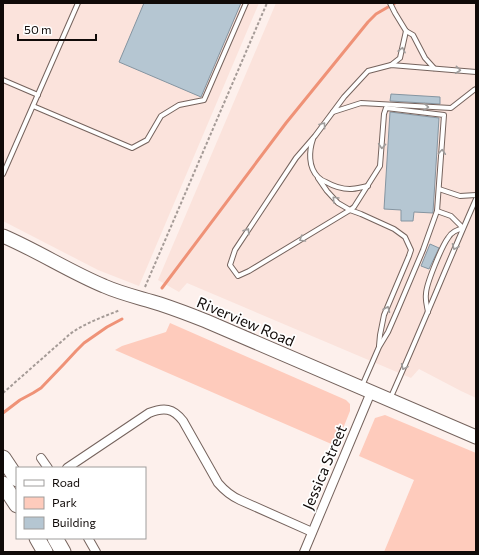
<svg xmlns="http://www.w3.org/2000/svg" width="479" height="555" viewBox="0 0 479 555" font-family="Commissioner,sans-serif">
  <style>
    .built { fill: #fbe3dc }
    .green { fill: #fecbbc }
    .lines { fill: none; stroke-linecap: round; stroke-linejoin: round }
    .stream { stroke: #ef9277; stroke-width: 3 }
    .building { fill: #b5c6d2; stroke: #8595a1 }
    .lane-casing { stroke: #75635d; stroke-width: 6 }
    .street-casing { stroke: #75635d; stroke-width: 10 }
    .primary-casing { stroke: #75635d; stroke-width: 15 }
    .highway-casing { stroke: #75635d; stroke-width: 17 }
    .path { stroke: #a59b97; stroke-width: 2; stroke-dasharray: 3 2; stroke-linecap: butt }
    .lane { stroke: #fff; stroke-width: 4 }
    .street { stroke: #fff; stroke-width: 8 }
    .primary { stroke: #fff; stroke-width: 13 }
    .highway { stroke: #fff; stroke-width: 15 }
    .oneway { stroke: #9f9d9c }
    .labels { text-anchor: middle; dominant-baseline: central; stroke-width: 3.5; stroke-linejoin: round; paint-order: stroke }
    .street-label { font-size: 15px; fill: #100a08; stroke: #fff }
  </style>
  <rect width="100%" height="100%" fill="#fdf0ec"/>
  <!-- built -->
  <g class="built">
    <path d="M3,3H259L139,286L98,270L3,221Z"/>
    <path d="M276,3H476V398L461,391L419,369L411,378L187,283L179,292L158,280Z"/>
  </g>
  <!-- green -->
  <g class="green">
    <path d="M170,323L346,400L350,404V411L336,446L115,350L122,346L166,332Z"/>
    <path d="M385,415L476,453V552H384L414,480L359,456L375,418Z"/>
  </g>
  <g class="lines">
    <!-- stream -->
    <g class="stream">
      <path d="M162,288L286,123L368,22L376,14L395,3"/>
      <path d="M3,413L20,400L33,393L41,388L64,364L76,351L84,343L107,327L122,319"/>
    </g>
  </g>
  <!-- building -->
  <g class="building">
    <path d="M144,3H241L201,97L119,62Z"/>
    <path d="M391,94L440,97V104L390,101Z"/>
    <path d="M390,112L439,118L433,212V213L414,212L413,221H401V210L384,209Z"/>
    <path d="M430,244L439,248L429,269L421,266Z"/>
  </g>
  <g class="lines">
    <defs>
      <g id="lane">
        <path d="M390,3L395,13L406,31L413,35L425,58L434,68"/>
        <path d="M391,65L400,58L406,31"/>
        <path d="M3,80L38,95"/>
        <path d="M33,106L132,148L147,140L161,116L179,105L204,100L246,3"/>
        <path d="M333,112L361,103L451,108L474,90L476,89"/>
        <path d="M313,139C309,151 308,167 318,177C320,179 323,181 326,182C333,186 341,189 350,189C356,189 362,187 368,186"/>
        <path d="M3,174L78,3"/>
        <path d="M318,178L327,191L338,203L350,210L361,214L394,229L405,237L411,250L409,256L384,315L380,335L379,346"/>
        <path d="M439,189L460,196L476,195"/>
        <path d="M428,312C427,306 425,300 426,294C426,284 442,246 448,238C451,232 457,230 463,228L451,216L437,211"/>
        <path d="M362,386L379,347L388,332L398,309L423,250L437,211L444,115L386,108L384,114L380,166L354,207L350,210L249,271L238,276L230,265L235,250L296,158L315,136L344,97L368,71L391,65L476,72"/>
        <path d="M390,399C420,332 447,265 476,199"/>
      </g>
      <g id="street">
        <path d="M41,458L48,468"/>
        <path d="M67,468L149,413C164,407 173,408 183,421L218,483C224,490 231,496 240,500L312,532"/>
        <path d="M88,538L96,552"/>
        <path d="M304,552L371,392"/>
      </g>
      <path id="primary" d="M3,236C38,251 70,272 104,286C122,294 141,298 160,304C175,309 191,315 206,321L476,437"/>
      <g id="highway">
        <path d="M3,458L17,479"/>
        <path d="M3,484L17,505"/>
        <path d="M37,538L45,552"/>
        <path d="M55,538L63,552"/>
      </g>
    </defs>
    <!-- lane casing -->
    <use href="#lane" class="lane-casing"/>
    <!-- street casing -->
    <use href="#street" class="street-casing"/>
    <!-- primary casing -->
    <use href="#primary" class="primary-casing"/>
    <!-- highway casing -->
    <use href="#highway" class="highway-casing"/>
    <!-- path -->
    <g class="path">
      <path d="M145,287L267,3"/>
      <path d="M3,393L70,334C85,323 103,317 120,310"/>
    </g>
    <!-- lane -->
    <use href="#lane" class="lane"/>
    <!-- street -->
    <use href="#street" class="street"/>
    <!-- primary -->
    <use href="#primary" class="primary"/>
    <!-- highway -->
    <use href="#highway" class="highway"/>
  </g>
  <!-- one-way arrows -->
  <defs><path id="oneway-chevron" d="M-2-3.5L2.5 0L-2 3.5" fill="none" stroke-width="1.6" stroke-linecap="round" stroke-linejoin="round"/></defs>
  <g class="oneway">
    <use href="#oneway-chevron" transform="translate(402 50) rotate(-78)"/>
    <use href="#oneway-chevron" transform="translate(458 70) rotate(6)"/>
    <use href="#oneway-chevron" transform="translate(426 107) rotate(3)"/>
    <use href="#oneway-chevron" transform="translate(323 125) rotate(-53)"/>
    <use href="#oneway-chevron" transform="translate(382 146) rotate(94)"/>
    <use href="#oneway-chevron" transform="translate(442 152) rotate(-86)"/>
    <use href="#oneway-chevron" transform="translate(335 199) rotate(-135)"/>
    <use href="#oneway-chevron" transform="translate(247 231) rotate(-57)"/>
    <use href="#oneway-chevron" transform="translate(302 239) rotate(149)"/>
    <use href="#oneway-chevron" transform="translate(455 247) rotate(112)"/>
    <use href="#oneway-chevron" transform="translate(387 309) rotate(-67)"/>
    <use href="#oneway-chevron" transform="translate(404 367) rotate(114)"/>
  </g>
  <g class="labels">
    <!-- street labels -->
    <g class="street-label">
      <text transform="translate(246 321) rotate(23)">Riverview Road</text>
      <text transform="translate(324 467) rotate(-67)">Jessica Street</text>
    </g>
  </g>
  <!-- border -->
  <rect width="479" height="555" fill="none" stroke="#100a08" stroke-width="8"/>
  <!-- legend -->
  <rect x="16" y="467" width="130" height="72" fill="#ffffff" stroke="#9f9d9c"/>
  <rect x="24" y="480" width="20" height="6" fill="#ffffff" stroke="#9f9d9c"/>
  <text x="52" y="487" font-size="12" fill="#100a08">Road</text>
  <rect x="24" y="497" width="20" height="12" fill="#fecbbc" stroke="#9f9d9c"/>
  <text x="52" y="507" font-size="12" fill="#100a08">Park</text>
  <rect x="24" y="517" width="20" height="12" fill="#b5c6d2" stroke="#9f9d9c"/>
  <text x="52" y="527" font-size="12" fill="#100a08">Building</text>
  <!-- scale -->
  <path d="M18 34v6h78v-6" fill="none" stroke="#100a08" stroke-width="2"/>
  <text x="24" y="34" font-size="12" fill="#100a08" stroke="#ffffff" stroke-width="3" paint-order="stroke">50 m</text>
</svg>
